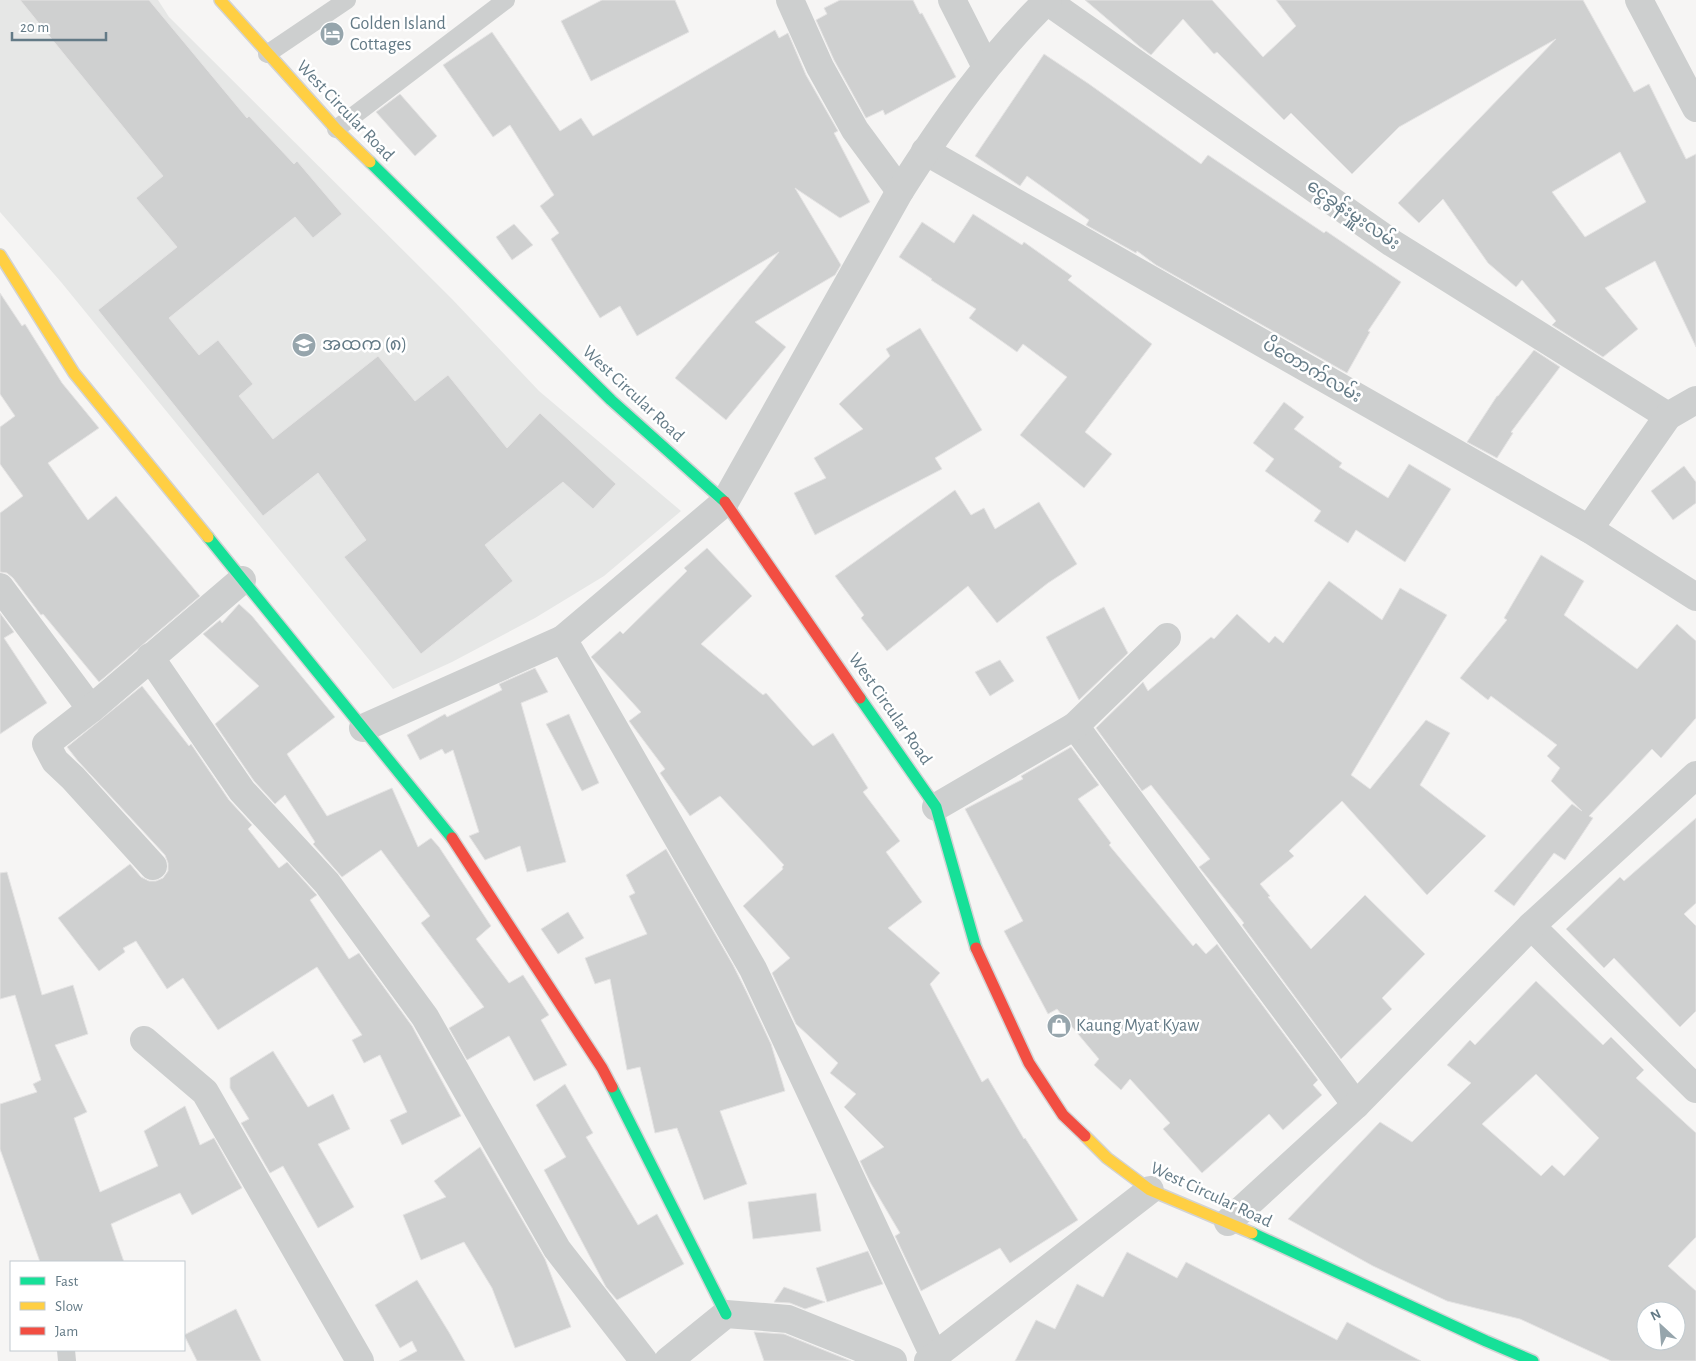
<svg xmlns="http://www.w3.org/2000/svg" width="1696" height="1361" viewBox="0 0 1696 1361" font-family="'Alegreya Sans','Noto Sans Myanmar',sans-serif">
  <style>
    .built { fill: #e6e7e6 }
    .building { fill: #cfd0d0; stroke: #e5e4e4; fill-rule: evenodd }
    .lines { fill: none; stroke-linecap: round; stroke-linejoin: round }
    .fast-casing { stroke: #d2d3d4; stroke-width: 14 }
    .slow-casing { stroke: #d2d3d4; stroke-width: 14 }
    .jam-casing { stroke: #d2d3d4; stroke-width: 14 }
    .lane { stroke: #cdcfcf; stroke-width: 18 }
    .street { stroke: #cdcfcf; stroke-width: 28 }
    .fast { stroke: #16e098; stroke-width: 11 }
    .slow { stroke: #ffcf43; stroke-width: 11 }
    .jam { stroke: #f24e42; stroke-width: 11 }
    .labels { text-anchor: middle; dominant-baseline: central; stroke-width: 5; stroke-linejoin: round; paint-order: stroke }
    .poi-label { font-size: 18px; fill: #637a86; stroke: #fff; text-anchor: start }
    .street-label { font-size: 18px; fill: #637a86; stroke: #fff }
  </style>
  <rect width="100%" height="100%" fill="#f6f5f4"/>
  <!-- built -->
  <path class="built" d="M0,0H158L169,17L452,299L539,391L681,511L604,576L535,618L452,662L393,689L61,282L0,212Z"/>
  <!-- building -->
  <g class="building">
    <path d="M20,0H149L247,118L249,116L294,164L297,161L342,214L313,238L295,217L169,318L199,355L218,340L253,384L239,396L273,439L378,356L415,401L448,375L507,448L540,413L616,484L593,509L563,482L485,545L513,581L421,654L344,557L366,540L318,473L263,516L98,310L177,247L136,198L163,176Z"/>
    <path d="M602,0H675L689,32L591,81L561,21Z"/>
    <path d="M840,0H913L920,14L922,13L956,77L885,115L883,110L866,118L834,60L816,20L827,14L824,8Z"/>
    <path d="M1085,0H1212L1263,57L1296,26L1276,0H1583L1634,92L1649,84L1686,159L1696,154V347L1655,261L1605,288L1638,329L1603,357L1552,325L1556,321L1522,280L1516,287L1488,263L1443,199L1419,223L1398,203L1556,39L1399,127L1352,174L1291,113L1284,120L1217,52L1214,54L1183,19L1151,55L1139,46ZM1620,152L1646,202L1585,237L1552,192Z"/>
    <path d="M775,30L779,38L788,33L806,75L838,131L834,133L870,202L840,218L795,188L841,265L835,275L755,322L786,347L726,420L675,378L779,252L637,336L620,306L600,318L551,239L559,233L540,206L554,195L510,125L493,137L443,65L492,32L560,131L581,118L593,136Z"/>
    <path d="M1044,54L1089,84L1201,164L1208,155L1324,233L1326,231L1401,282L1368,331L1370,332L1347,373L1156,265L1137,251L1136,253L1086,225L1089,220L1027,176L1020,186L975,156Z"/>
    <path d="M400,94L437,136L415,156L376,112Z"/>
    <path d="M973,214L1022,245L1024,242L1072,276L1068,280L1152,344L1085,432L1112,454L1084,488L1020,435L1067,377L1023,344L1017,352L969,318L976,309L931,280L932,279L899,257L922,222L954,243Z"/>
    <path d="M514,224L533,245L512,260L496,237Z"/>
    <path d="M0,293L22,326L25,324L62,383L99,428L48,463L88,520L116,496L200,596L99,682L43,614L41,615L13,578L7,573L0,572V513L23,496L0,464V427L15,416L0,394Z"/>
    <path d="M920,328L982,430L935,458L942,469L815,535L794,493L826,478L814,458L863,429L839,404L890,356L886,349Z"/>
    <path d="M1534,350L1560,367L1511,432L1513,433L1497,458L1467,442L1497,396H1498Z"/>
    <path d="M1284,402L1304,417L1294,429L1342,463L1339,467L1388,498L1409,464L1451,489L1405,562L1356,530L1348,543L1314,521L1321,511L1265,471L1274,459L1253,443Z"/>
    <path d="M1684,466L1696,482V503L1673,520L1651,491Z"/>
    <path d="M955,490L971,515L984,508L995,529L1039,502L1077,564L1048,583L997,623L968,586L887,651L861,618L864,615L835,576Z"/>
    <path d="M707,548L752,596L701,644L763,695L766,693L813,746L833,733L868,788L863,792L900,841L886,852L922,902L888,928L940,973L930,984L982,1082L988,1078L1024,1139L1025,1138L1078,1220L1010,1263L1000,1248L921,1291L895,1236L900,1233L870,1182L860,1161L884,1147L844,1107L856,1094L830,1073L838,1063L796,1024L772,973L790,958L743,906L783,869L782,867L784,865L720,796L690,816L660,773L665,769L629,721L641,712L591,657L620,631L623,634L687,571L684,568Z"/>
    <path d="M1541,555L1584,581L1564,615L1637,669L1677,624L1696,641V718L1661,758L1652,749L1589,816L1593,818L1565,860L1554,853L1514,906L1494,891L1572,804L1582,811L1551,781L1560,768L1547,756L1557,745L1491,696L1488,700L1460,678L1507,620L1504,618Z"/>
    <path d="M1329,581L1382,620L1400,588L1447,615L1351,775L1370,789L1426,720L1450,733L1420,785L1486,836L1427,895L1342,801L1289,851L1294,856L1260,884L1270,896L1268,897L1311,949L1365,895L1425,954L1382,998L1392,1009L1341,1059L1242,925L1244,923L1199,867L1210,859L1151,785L1142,791L1096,728L1143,682L1148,691L1211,637L1214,639L1237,614L1269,643L1275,636L1283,643Z"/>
    <path d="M239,604L252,616L335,717L287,754L327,816L392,788L418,847L431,838L439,847L491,926L476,939L509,983L523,975L549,1015L541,1020L567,1065L534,1081L509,1036L467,1060L449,1028L484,1007L421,923L430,916L381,850L342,877L313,844L315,842L285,795L275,804L254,781L215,724L259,686L203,634L220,620L222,623Z"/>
    <path d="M1104,607L1128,653L1079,700L1046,637Z"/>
    <path d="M0,613L14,632L4,638L47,703L0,734Z"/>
    <path d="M1000,660L1014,681L990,696L975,672Z"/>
    <path d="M535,668L548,692L521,703L566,862L527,872L520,846L485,860L469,836L479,832L453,750L445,754L442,749L420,760L407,735L445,714L447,717L502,690L499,684Z"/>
    <path d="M142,686L189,746L191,744L229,800L252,825L248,829L279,868L287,862L315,893L317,895L310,900L349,959L359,953L412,1026L461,1116L402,1145L390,1120L407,1112L380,1055L364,1063L352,1040L362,1035L317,967L218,1030L183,978L167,989L136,941L123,948L125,952L99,971L58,918L130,864L141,877L149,881H156L163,878L168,871V863L165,855L78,761L67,747Z"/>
    <path d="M569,714L599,783L582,791L546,724Z"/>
    <path d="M1071,747L1099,785L1078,799L1111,843L1109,845L1193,946L1196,943L1206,954L1217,944L1318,1080L1313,1085L1322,1095L1283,1130L1269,1114L1202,1173L1163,1129L1170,1123L1130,1079L1121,1090L1094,1065L1099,1059L1057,1009L1048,1014L1004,931L1023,921L965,809L1023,779L1021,776Z"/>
    <path d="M1696,818V903L1684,914L1696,926V1011L1680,1027L1614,958L1604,968L1566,929L1620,877L1624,881Z"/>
    <path d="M666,849L733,965L747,993L771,1044L785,1091L720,1111L747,1184L704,1200L677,1128L655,1133L640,1067L627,1070L610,979L595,984L585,958L647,934L629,896L635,893L626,875Z"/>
    <path d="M7,872L42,995L73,985L88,1034L55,1045L87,1112L74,1118L100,1192L158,1166L144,1131L185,1106L200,1145L214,1138L242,1188L192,1215L180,1193L111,1224L124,1262H40L0,1149V1104L37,1092L33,1084L41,1080L15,995L0,999V873Z"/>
    <path d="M568,912L584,938L558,954L541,929Z"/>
    <path d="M1536,981L1603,1045L1611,1037L1644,1070L1636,1078L1696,1133V1237L1668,1266L1696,1291V1361H1611L1520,1319L1447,1301L1373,1266L1288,1219L1380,1122L1412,1142L1471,1083L1447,1065L1470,1040L1475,1045ZM1536,1074L1599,1138L1564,1176L1552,1165L1541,1176L1482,1124ZM1646,1311H1676V1341H1646Z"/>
    <path d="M273,1051L308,1107L333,1094L350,1129L318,1144L354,1207L318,1228L283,1166L270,1173L241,1123L249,1119L230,1088V1078Z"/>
    <path d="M565,1084L593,1133L586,1137L638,1225L657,1214L684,1264L617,1300L606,1287L544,1170L566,1157L536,1105Z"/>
    <path d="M480,1147L545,1259L571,1327L515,1348L492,1288L464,1242L421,1260L403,1215L446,1197L434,1181Z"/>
    <path d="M816,1193L821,1231L753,1239L748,1202Z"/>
    <path d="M868,1251L883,1284L827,1302L816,1268Z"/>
    <path d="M1127,1252L1177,1278L1186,1262L1337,1340L1347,1322L1421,1361H1015L1036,1320L1055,1329L1077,1284L1103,1297Z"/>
    <path d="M417,1280L450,1334L465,1361H399L417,1351L412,1341L400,1348L375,1305Z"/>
    <path d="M784,1287L825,1302L805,1309L790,1303L774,1302Z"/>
    <path d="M236,1309L261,1361H197L184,1335Z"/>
    <path d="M754,1332L784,1334L851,1361H764Z"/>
  </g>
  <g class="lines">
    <defs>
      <g id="fast">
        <path d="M370,162L611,400L725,502"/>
        <path d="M208,537L452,838"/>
        <path d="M860,698L936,807L976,948"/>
        <path d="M612,1087L726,1314"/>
        <path d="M1252,1233L1486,1341L1533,1361"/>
      </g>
      <g id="slow">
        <path d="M220,0L336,129L370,162"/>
        <path d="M0,255L74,373L208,537"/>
        <path d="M1085,1136L1107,1158L1150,1190L1252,1233"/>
      </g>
      <g id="jam">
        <path d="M725,502L860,698"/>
        <path d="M452,838L602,1068L612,1087"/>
        <path d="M976,948L1029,1063L1063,1115L1085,1136"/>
      </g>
    </defs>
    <!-- fast casing -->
    <use href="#fast" class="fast-casing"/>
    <!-- slow casing -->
    <use href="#slow" class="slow-casing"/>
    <!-- jam casing -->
    <use href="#jam" class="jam-casing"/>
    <!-- lane -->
    <g class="lane">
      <path d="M267,54L347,0"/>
      <path d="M336,129L506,0"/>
      <path d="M66,1350L67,1361"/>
    </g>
    <!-- street -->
    <g class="street">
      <path d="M790,0L820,67L855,130L900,191"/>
      <path d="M952,0L986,67"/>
      <path d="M1639,0L1696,108"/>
      <path d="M1047,1L1392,243L1668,416"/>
      <path d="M925,151L1589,529L1696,597"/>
      <path d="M1589,529L1668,416L1696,400"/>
      <path d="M0,587L91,709"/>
      <path d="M563,639L753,969L934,1356"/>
      <path d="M150,657L242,791L327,883L425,1017L557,1249L644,1361"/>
      <path d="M1075,726L1356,1105"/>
      <path d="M363,728L563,639L725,502L900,191C943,123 990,56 1048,0"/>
      <path d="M936,807L1075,726L1167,637"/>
      <path d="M153,866L73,778L55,761L46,744L91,709L242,580"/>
      <path d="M1531,926L1696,1089"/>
      <path d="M144,1040L205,1092L360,1361"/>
      <path d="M1228,1222L1356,1105L1531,926L1696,775"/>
      <path d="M668,1361L726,1314L788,1319L893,1361"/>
      <path d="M928,1361L1150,1190"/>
    </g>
    <!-- fast -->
    <use href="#fast" class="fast"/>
    <!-- slow -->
    <use href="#slow" class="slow"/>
    <!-- jam -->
    <use href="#jam" class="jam"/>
  </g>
  <!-- icons -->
  <defs>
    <symbol id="hotel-disc" viewBox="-11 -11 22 22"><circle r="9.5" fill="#96a5ac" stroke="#fff"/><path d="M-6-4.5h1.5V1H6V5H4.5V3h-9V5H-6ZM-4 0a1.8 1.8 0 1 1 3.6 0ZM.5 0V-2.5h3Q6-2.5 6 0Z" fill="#fff"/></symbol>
    <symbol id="school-disc" viewBox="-11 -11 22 22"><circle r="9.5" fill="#96a5ac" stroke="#fff"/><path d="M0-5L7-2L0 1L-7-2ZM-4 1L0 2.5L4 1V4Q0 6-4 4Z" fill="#fff"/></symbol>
    <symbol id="shop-disc" viewBox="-11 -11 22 22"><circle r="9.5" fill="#96a5ac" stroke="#fff"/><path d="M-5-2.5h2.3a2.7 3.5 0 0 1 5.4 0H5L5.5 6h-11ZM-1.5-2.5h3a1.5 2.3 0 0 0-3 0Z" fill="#fff"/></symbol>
  </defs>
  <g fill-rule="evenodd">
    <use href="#hotel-disc" x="318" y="20" width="28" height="28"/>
    <use href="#school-disc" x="290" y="331" width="28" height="28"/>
    <use href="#shop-disc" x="1045" y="1012" width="28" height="28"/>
  </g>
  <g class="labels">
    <!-- poi labels -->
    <g class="poi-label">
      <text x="350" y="24">Golden Island<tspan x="350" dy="21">Cottages</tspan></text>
      <text x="322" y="345">အထက (၈)</text>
      <text x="1076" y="1026">Kaung Myat Kyaw</text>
    </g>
    <!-- street labels -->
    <g class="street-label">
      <text transform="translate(345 111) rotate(46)">West Circular Road</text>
      <text transform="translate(1353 215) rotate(35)">ငွေခွန်းမှူးလမ်း</text>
      <text transform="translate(1312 371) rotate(30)">ပိတောက်လမ်း</text>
      <text transform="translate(633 394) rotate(43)">West Circular Road</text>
      <text transform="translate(890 709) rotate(55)">West Circular Road</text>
      <text transform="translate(1211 1195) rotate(25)">West Circular Road</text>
    </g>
  </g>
  <!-- legend -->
  <rect x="10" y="1261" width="175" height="90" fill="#ffffff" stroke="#c1cacf"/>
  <rect x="20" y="1277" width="25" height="8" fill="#16e098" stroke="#c1cacf"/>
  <text x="55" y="1286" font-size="15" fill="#637a86">Fast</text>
  <rect x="20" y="1302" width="25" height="8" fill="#ffcf43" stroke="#c1cacf"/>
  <text x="55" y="1311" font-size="15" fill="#637a86">Slow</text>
  <rect x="20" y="1327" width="25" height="8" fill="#f24e42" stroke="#c1cacf"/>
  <text x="55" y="1336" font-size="15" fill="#637a86">Jam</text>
  <!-- north arrow -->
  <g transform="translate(1661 1326) rotate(334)"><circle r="24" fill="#ffffff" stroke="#c1cacf"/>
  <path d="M0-4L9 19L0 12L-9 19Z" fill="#96a5ac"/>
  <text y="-8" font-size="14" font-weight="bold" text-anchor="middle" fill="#637a86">N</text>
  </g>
  <!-- scale -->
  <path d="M12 32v8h94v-8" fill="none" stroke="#637a86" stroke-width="2.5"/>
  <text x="20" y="32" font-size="15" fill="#637a86" stroke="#ffffff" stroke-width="4" paint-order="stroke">20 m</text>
</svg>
